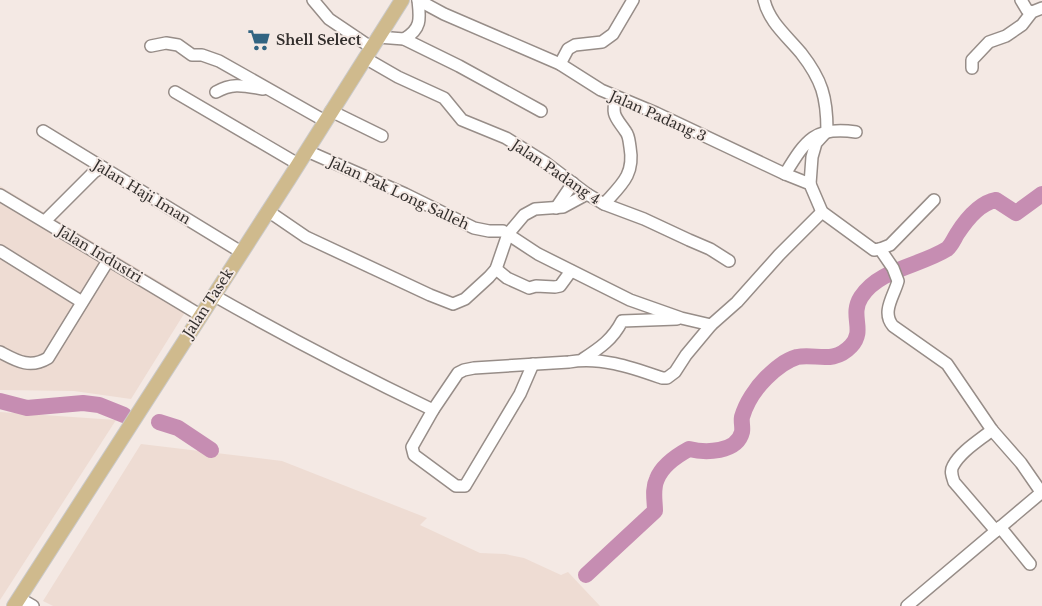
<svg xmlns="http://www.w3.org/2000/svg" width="1042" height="606" viewBox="0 0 1042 606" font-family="'Libre Baskerville',serif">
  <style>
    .built { fill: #eedcd3 }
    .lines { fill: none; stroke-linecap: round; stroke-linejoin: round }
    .river { stroke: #c68db2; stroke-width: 16 }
    .minor-casing { stroke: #978d88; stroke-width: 14 }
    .major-casing { stroke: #cac9c8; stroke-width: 16 }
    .minor { stroke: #fff; stroke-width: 11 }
    .major { stroke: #cfba8d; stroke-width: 14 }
    .labels { text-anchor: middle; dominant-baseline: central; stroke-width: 4; stroke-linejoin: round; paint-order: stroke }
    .poi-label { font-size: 14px; font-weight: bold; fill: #332f2d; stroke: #f4e9e4; text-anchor: start }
    .street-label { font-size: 14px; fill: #332f2d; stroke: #f4e9e4 }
  </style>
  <rect width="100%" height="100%" fill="#f4e9e4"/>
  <!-- built -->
  <g class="built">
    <path d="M0,186L192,301L131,399L74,391L0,390Z"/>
    <path d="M0,412L116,420L0,600Z"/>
    <path d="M141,444L282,461L427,518L420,525L480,553L505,554L524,558L561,575L568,572L600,606H53L43,601Z"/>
  </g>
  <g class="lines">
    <!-- river -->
    <g class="river">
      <path d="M0,401L27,408L83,403L99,405L124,415"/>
      <path d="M159,422L178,428L211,450"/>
      <path d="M586,575L655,511C655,501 652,489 657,479C662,466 678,455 689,449C705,453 737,453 742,432C743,427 741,422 742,417C746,403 756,388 766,378C775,369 784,361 797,357C816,353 833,365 851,346C866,330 849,316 861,297C879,269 920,266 947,249C951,246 954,239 957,234C966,220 979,203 996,200L1016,213L1042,194"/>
    </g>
    <defs>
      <g id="minor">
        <path d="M313,0L329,19L372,48"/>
        <path d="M418,0L444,14L560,64L601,90L656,113L785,174L810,184L822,212L874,250L880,249L890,245L934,200"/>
        <path d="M764,0C769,22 787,36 801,53C822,80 827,97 827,131L816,143L812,157L810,184"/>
        <path d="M1021,0L1027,10L1032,12"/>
        <path d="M378,37L404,39L459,66L541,111"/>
        <path d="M404,39C422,29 420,18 418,0"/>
        <path d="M151,46L166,43L178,45L192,55H202L219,61L325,121"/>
        <path d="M365,58L398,77L444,98L462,120L506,138L546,163L587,194L604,204L644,219L689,240L710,249L729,261"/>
        <path d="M560,64L568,49L575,45L602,42L613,34L633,0"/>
        <path d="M972,68V60L989,42L1006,36L1022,25L1032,12L1042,8"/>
        <path d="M175,92L298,164"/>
        <path d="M216,92C233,82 245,86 263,89"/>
        <path d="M331,111L382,136"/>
        <path d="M43,131L241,252"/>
        <path d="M307,151L405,194L474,228L489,231H503L538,254L630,300L681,318L711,325"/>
        <path d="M785,174C806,140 814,126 856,132"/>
        <path d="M0,195L200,315"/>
        <path d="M604,204C621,185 635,175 630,147C629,141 629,136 626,132C616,117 611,116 616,97"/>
        <path d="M556,208L573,183"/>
        <path d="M268,211L306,237L430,295L453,304L465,299L489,277L496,269L508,234L524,215L535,209L563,207L587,194"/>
        <path d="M45,221L94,172L102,167"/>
        <path d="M880,249L893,268L898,281C894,296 881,312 893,326L947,364L992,430L1021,463L1041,492"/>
        <path d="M0,251L82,302"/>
        <path d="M496,269L507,278L529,288L536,286L555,287L560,286L571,271"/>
        <path d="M213,295C285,336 358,374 433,410L458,373L464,370L474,368L569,362C600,356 633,368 662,378H667L675,372L686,355L711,325L737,302L779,255L822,212"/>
        <path d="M0,352C17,361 30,369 48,358L109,259"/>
        <path d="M583,359C600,348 613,339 622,321L677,319"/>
        <path d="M433,410L412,447L414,455L456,486H465L520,394L533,364"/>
        <path d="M992,430C980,440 961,451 953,466C950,471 952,476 954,482L996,531"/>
        <path d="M1000,527L1030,564"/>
        <path d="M19,598L33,606"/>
        <path d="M907,606L1042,492"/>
      </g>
      <path id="major" d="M14,606L289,179L402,0"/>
    </defs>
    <!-- minor casing -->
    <use href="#minor" class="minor-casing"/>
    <!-- major casing -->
    <use href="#major" class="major-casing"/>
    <!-- minor -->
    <use href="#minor" class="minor"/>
    <!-- major -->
    <use href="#major" class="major"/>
  </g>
  <!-- icons -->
  <defs>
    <symbol id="supermarket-bare" viewBox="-9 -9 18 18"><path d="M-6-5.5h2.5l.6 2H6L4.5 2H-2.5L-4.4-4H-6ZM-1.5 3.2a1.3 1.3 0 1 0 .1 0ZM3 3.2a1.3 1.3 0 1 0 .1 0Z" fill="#326482" stroke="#f4e9e4" stroke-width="2.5" paint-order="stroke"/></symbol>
  </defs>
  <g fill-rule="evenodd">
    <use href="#supermarket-bare" x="243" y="24" width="32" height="32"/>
  </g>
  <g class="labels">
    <!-- poi labels -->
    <g class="poi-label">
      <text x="276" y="40">Shell Select</text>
    </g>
    <!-- street labels -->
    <g class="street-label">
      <text transform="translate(658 116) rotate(24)">Jalan Padang 3</text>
      <text transform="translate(556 172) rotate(34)">Jalan Padang 4</text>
      <text transform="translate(142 192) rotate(31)">Jalan Haji Iman</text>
      <text transform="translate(399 193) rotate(25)">Jalan Pak Long Salleh</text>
      <text transform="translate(100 254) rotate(31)">Jalan Industri</text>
      <text transform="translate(208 303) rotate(-57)">Jalan Tasek</text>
    </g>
  </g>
</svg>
